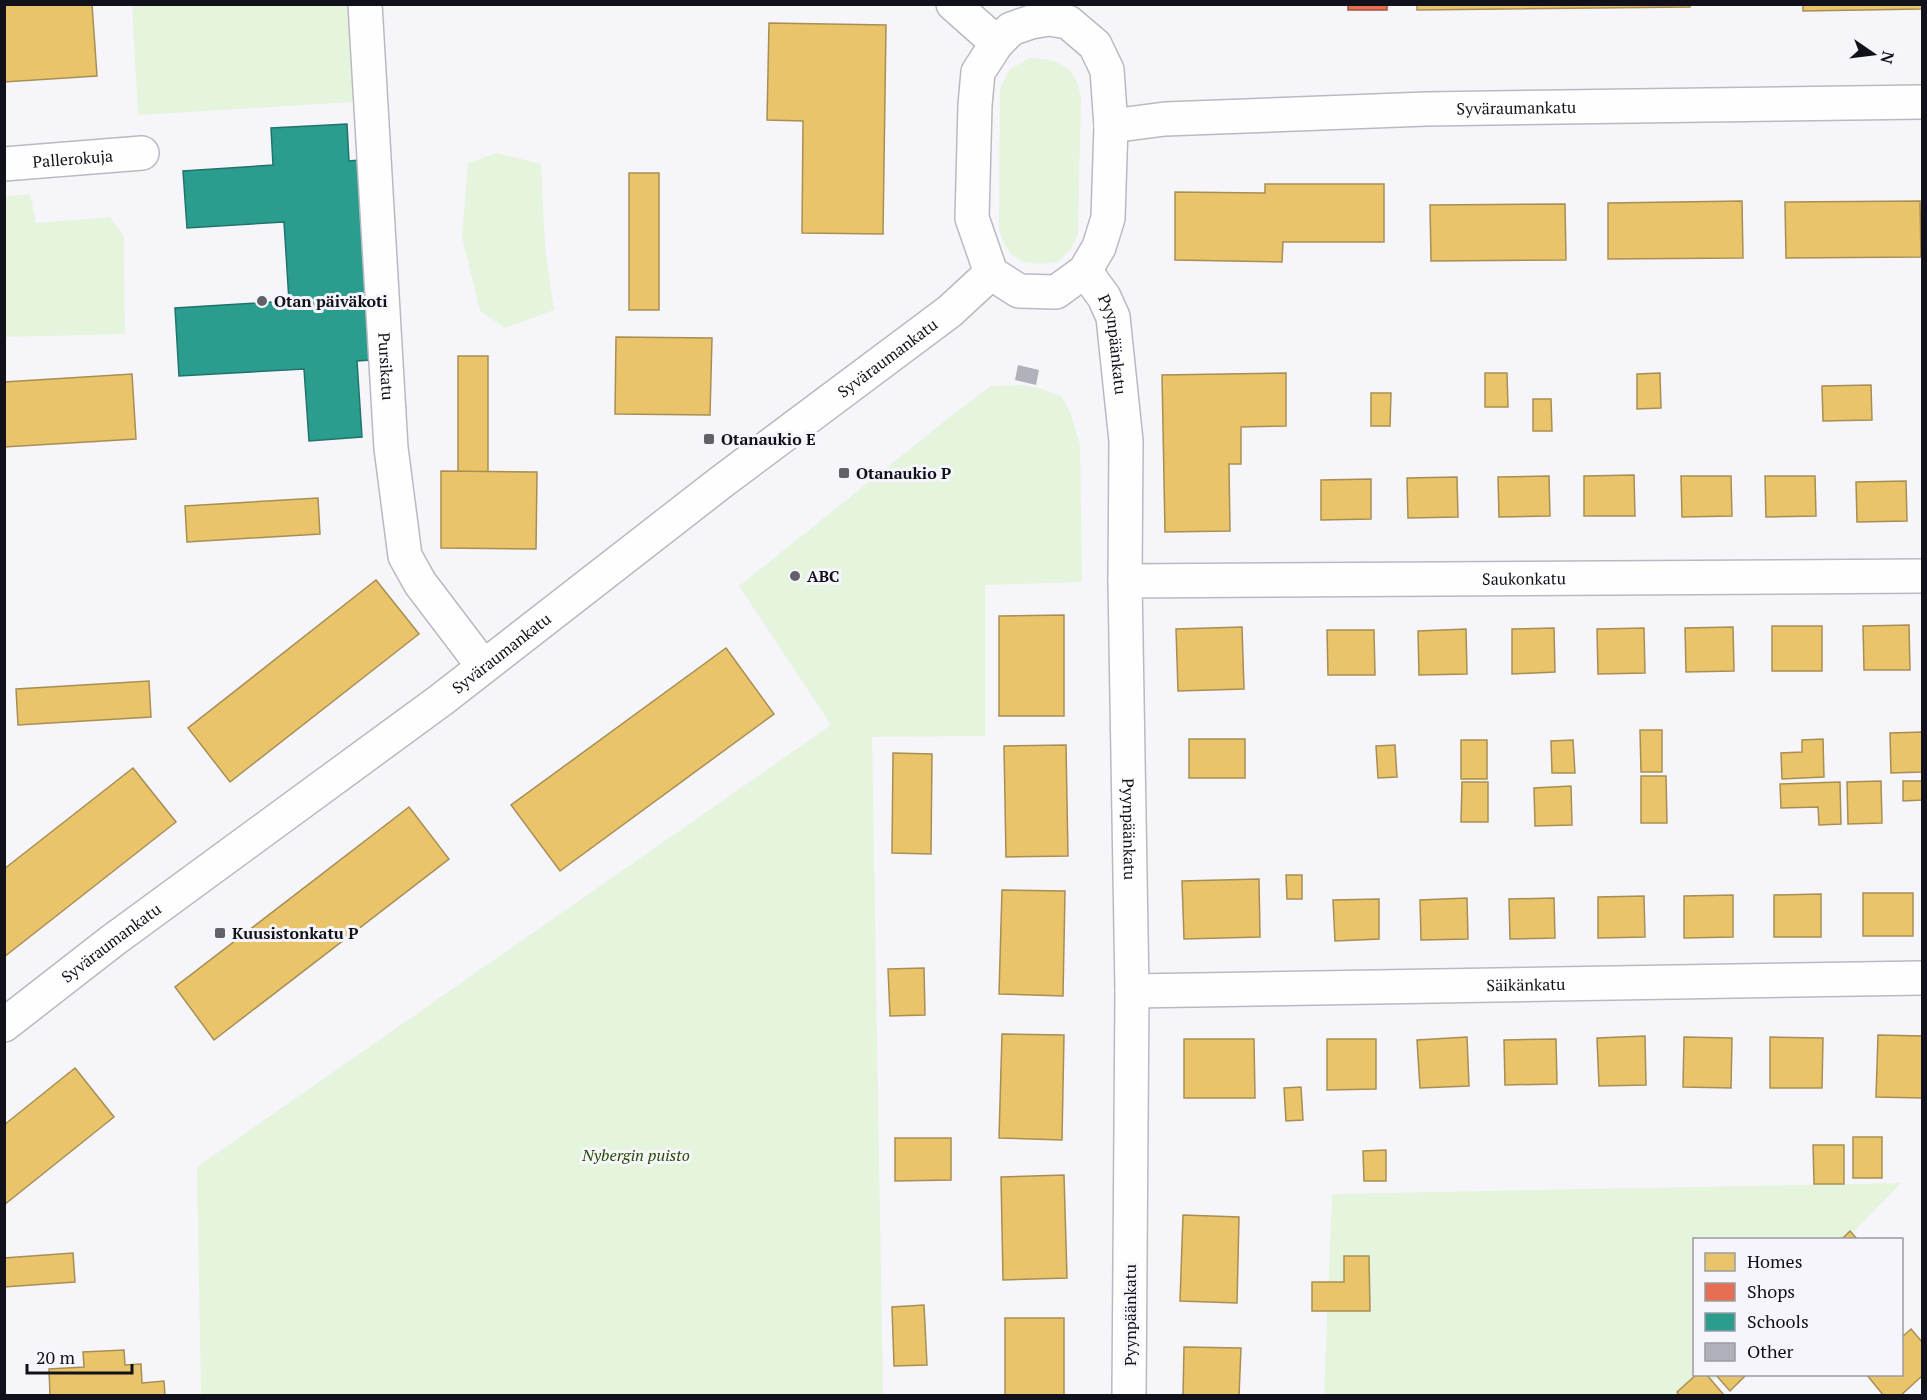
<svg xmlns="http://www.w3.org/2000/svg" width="1927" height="1400" viewBox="0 0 1927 1400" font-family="'PT Serif',serif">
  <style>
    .green { fill: #e5f4dd }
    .homes { fill: #e9c46a; stroke: #a88e52; stroke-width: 1.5 }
    .shops { fill: #e76f51; stroke: #a75341; stroke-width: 1.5 }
    .schools { fill: #2a9d8f; stroke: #22736c; stroke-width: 1.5 }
    .building { fill: #b1b1bc }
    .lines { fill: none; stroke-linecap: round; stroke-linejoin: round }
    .minor-casing { stroke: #b9b9c1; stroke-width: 36 }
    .major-casing { stroke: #b9b9c1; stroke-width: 36 }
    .minor { stroke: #fefefe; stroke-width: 33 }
    .major { stroke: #fefefe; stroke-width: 33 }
    .poi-dot { fill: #616169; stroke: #f5f5fb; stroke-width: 2 }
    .labels { text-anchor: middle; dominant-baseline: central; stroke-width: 6; stroke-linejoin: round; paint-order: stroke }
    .street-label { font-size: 16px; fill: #11111b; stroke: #f5f5fb }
    .poi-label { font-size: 16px; font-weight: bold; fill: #11111b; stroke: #f5f5fb; text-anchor: start }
    .park-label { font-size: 16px; font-style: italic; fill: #274b00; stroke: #f5f5fb }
  </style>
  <rect width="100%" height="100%" fill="#f6f6fa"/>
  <!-- green -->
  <g class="green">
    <path d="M132,5H365L370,101L138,115Z"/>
    <path d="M1030,58C1058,59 1076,66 1081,97L1078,235L1071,249L1058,262L1040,264L1024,262L1011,254L1004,243L999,230L1000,88L1010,69Z"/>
    <path d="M497,153L541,164L545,247L554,310L505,328L480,311L462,236L468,163Z"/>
    <path d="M30,194L36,223L110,217L124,236L125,334L5,337V196Z"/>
    <path d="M1023,385L1042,389L1062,397L1070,412L1080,444L1082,582L985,585V736L872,737L883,1395H201L197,1167L831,725L739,586L956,412L991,386Z"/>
    <path d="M1901,1183L1847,1239L1694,1240V1374L1719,1375L1699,1395L1324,1396L1332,1194Z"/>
  </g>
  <!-- homes -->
  <g class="homes">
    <path d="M4,4H92L97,76L4,82Z"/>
    <path d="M1417,4H1690V7L1417,10Z"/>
    <path d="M1803,4H1922V9L1803,11Z"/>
    <path d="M769,23L886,25L883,234L802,233L803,121L767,120Z"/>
    <rect x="629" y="173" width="30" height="137"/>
    <path d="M1265,184H1384V242H1283L1282,262L1175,260V192L1265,193Z"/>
    <path d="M1742,201L1743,258L1608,259V203Z"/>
    <path d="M1920,201L1921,257L1786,258L1785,202Z"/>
    <path d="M1565,204L1566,260L1431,261L1430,205Z"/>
    <path d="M616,337L712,338L710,415L615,414Z"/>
    <rect x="458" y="356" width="30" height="116"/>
    <path d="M1286,373V426L1241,427V464H1229L1230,531L1165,532L1162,375Z"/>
    <path d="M1485,373H1507L1508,407H1485Z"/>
    <path d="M1660,373L1661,408L1637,409V374Z"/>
    <path d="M132,374L136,439L4,447V382Z"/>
    <path d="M1871,385L1872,420L1823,421L1822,386Z"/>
    <path d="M1371,393H1391L1390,426H1371Z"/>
    <path d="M1533,399H1551L1552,431H1533Z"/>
    <path d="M441,471L537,472L536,549L441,548Z"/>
    <path d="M1634,475L1635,516H1584V476Z"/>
    <path d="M1549,476L1550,516L1499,517L1498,477Z"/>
    <path d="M1681,476H1731L1732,516L1682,517Z"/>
    <path d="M1765,476H1815L1816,516L1766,517Z"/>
    <path d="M1457,477L1458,517L1408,518L1407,478Z"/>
    <path d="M1371,479V519L1321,520V480Z"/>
    <path d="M1906,481L1907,521L1857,522L1856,482Z"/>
    <path d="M318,498L320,534L187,542L185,506Z"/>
    <path d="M376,580L419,634L230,782L188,728Z"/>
    <path d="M1064,615V716H999V616Z"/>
    <path d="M1909,625L1910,670H1864L1863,626Z"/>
    <rect x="1772" y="626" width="50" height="45"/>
    <path d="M1242,627L1244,689L1178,691L1176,629Z"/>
    <path d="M1733,627L1734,671L1686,672L1685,628Z"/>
    <path d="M1554,628L1555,672L1512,674V629Z"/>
    <path d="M1644,628L1645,673L1598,674L1597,629Z"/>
    <path d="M1466,629L1467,674L1419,675L1418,631Z"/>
    <path d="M1327,630H1374L1375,675H1328Z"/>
    <path d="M726,648L774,714L560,871L511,805Z"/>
    <path d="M149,681L151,717L18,725L16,689Z"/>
    <path d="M1640,730H1662V772H1641Z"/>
    <path d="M1922,732V772L1891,773L1890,733Z"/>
    <rect x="1189" y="739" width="56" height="39"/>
    <path d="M1823,739L1824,777L1782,779L1781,753L1802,752V740Z"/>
    <rect x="1461" y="740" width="26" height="39"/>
    <path d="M1573,740L1575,773H1552L1551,741Z"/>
    <path d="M1066,745L1068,856L1006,857L1004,746Z"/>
    <path d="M1395,745L1397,777L1378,778L1376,746Z"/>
    <path d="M893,753L932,754L931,854L892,853Z"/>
    <path d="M133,768L176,822L4,957V869Z"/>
    <path d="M1641,776H1666L1667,823H1641Z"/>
    <path d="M1881,781L1882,823L1848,824L1847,782Z"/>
    <path d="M1903,781H1922V800L1903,801Z"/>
    <path d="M1462,782H1488V822H1461Z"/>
    <path d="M1840,782L1841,824L1819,825L1818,807L1781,808L1780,784Z"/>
    <path d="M1571,786L1572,825L1535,826L1534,788Z"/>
    <path d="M409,807L449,859L214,1040L175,987Z"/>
    <path d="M1286,875H1302V899H1287Z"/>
    <path d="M1259,879L1260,937L1184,939L1182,881Z"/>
    <path d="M1002,890L1065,891L1063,996L999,994Z"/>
    <rect x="1863" y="893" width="50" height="43"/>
    <path d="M1821,894V937H1774V895Z"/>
    <path d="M1733,895V937L1684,938V896Z"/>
    <path d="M1644,896L1645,937L1598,938V897Z"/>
    <path d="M1467,898L1468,939L1421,940L1420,900Z"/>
    <path d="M1554,898L1555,938L1510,939L1509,899Z"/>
    <path d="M1379,899V939L1335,941L1333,900Z"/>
    <path d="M924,968L925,1015L890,1016L888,969Z"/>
    <path d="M1002,1034L1064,1035L1062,1140L999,1138Z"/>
    <path d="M1878,1035L1922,1036V1098L1876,1097Z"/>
    <path d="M1645,1036L1646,1085L1599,1086L1597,1038Z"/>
    <path d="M1467,1037L1469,1086L1420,1088L1417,1040Z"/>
    <path d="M1684,1037L1732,1038L1731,1088L1683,1087Z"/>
    <path d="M1770,1037L1823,1038L1822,1088H1770Z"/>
    <path d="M1184,1039H1254L1255,1098H1184Z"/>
    <path d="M1327,1039H1376V1089L1327,1090Z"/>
    <path d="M1556,1039L1557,1084L1505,1085L1504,1040Z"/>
    <path d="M75,1068L114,1117L4,1205V1125Z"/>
    <path d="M1301,1087L1303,1120L1286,1121L1284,1088Z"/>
    <rect x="1853" y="1137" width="29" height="41"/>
    <path d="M895,1138H951V1180L895,1181Z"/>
    <path d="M1813,1145H1844V1184H1814Z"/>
    <path d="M1386,1150V1181H1364L1363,1151Z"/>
    <path d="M1064,1175L1067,1278L1003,1280L1001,1177Z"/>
    <path d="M1183,1215L1239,1217L1237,1303L1180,1301Z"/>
    <path d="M1850,1231L1858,1240H1841Z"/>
    <path d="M73,1253L75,1282L4,1287V1258Z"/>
    <path d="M1344,1256H1369L1370,1311H1312V1282H1344Z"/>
    <path d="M924,1305L927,1365L894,1366L892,1307Z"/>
    <rect x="1005" y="1318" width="59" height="78"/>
    <path d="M1911,1329L1922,1342V1376L1900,1396H1884L1866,1374H1902V1337Z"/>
    <path d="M1184,1347L1241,1348L1239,1396H1183Z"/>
    <path d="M124,1350L125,1365L141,1364L142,1383L164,1381L165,1396H50L49,1369L84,1367L83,1352Z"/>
    <path d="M1697,1374H1706L1724,1395L1680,1396L1677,1392Z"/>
    <path d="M1715,1374H1747L1730,1391Z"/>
  </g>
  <!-- shops -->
  <rect class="shops" x="1348" y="4" width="39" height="6"/>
  <!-- schools -->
  <path class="schools" d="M347,124L349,161L359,160L371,360L357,361L362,437L309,441L304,369L179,376L175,308L289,301L284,222L187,228L183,171L273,165L271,128Z"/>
  <!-- building -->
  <path class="building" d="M1018,365L1039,370L1036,385L1015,380Z"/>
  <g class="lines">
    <defs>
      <g id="minor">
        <path id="s1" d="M365,4L391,448L405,556L420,583L483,666"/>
        <path id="s2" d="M4,164L142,153"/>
        <path id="s3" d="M1125,581L1922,576"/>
        <path id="s4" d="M1132,991L1922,978"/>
      </g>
      <g id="major">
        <path d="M953,4L997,43"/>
        <path d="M1049,19L1068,22L1095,45L1107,70L1111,126L1108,218L1099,247L1085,271L1056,292L1019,291L991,273L972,218L975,105L978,72L997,43L1011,29L1031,22Z"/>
        <path id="s5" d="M1111,126L1165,119L1426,109L1922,102"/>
        <path id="s6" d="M1085,271L1104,297L1113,317L1126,441L1125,581L1132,991L1129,1396"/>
        <path id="s7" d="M4,1025L112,941L441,700L720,483L950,311L991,273"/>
      </g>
    </defs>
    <!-- minor casing -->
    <use href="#minor" class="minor-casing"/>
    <!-- major casing -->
    <use href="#major" class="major-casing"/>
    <!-- minor -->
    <use href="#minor" class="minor"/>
    <!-- major -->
    <use href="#major" class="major"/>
  </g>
  <!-- markers -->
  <g class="poi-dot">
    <circle cx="262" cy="301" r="6"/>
    <rect x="703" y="433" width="12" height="12" rx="3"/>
    <rect x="838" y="467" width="12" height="12" rx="3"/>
    <circle cx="795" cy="576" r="6"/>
    <rect x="214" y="927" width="12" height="12" rx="3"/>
  </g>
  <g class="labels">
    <!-- street labels -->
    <g class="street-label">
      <text stroke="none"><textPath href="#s5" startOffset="406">Syväraumankatu</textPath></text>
      <text stroke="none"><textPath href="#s2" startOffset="69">Pallerokuja</textPath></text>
      <text stroke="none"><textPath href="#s6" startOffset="81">Pyynpäänkatu</textPath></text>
      <text stroke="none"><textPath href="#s7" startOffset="1107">Syväraumankatu</textPath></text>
      <text stroke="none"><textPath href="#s1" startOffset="363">Pursikatu</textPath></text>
      <text stroke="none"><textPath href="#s3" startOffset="399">Saukonkatu</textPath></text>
      <text stroke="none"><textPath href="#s7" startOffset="621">Syväraumankatu</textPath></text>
      <text stroke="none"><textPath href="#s6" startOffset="567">Pyynpäänkatu</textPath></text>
      <text stroke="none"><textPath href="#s7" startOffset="135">Syväraumankatu</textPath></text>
      <text stroke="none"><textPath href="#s4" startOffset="394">Säikänkatu</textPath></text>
      <text transform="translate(1130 1315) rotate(-90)">Pyynpäänkatu</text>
    </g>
    <!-- poi labels -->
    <g class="poi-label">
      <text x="274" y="301">Otan päiväkoti</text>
      <text x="721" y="439">Otanaukio E</text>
      <text x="856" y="473">Otanaukio P</text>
      <text x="807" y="576">ABC</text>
      <text x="232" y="933">Kuusistonkatu P</text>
    </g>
    <!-- park labels -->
    <g class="park-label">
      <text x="636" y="1155">Nybergin puisto</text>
    </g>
  </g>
  <!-- border -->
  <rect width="1927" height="1400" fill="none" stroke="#11111b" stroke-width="12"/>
  <!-- legend -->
  <rect x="1693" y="1238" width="210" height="138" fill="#f5f5fb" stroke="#9a9aa1" stroke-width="1.5"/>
  <rect x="1705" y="1253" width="30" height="18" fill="#e9c46a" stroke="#9a9aa1" stroke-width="1.5"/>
  <text x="1747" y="1268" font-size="18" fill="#11111b">Homes</text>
  <rect x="1705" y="1283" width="30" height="18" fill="#e76f51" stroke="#9a9aa1" stroke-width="1.5"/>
  <text x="1747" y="1298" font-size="18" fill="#11111b">Shops</text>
  <rect x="1705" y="1313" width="30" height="18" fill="#2a9d8f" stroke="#9a9aa1" stroke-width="1.5"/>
  <text x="1747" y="1328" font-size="18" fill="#11111b">Schools</text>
  <rect x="1705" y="1343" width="30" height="18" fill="#b1b1bc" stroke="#9a9aa1" stroke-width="1.5"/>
  <text x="1747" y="1358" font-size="18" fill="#11111b">Other</text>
  <!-- north arrow -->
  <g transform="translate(1873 54) rotate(104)" stroke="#f5f5fb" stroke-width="4.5" paint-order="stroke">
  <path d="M0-4.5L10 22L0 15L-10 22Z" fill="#11111b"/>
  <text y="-9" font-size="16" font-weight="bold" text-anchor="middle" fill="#11111b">N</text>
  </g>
  <!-- scale -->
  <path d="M27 1364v9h105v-9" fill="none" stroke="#11111b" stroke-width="3"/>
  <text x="36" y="1364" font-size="18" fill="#11111b" stroke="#f5f5fb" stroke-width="4.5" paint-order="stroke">20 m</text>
</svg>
